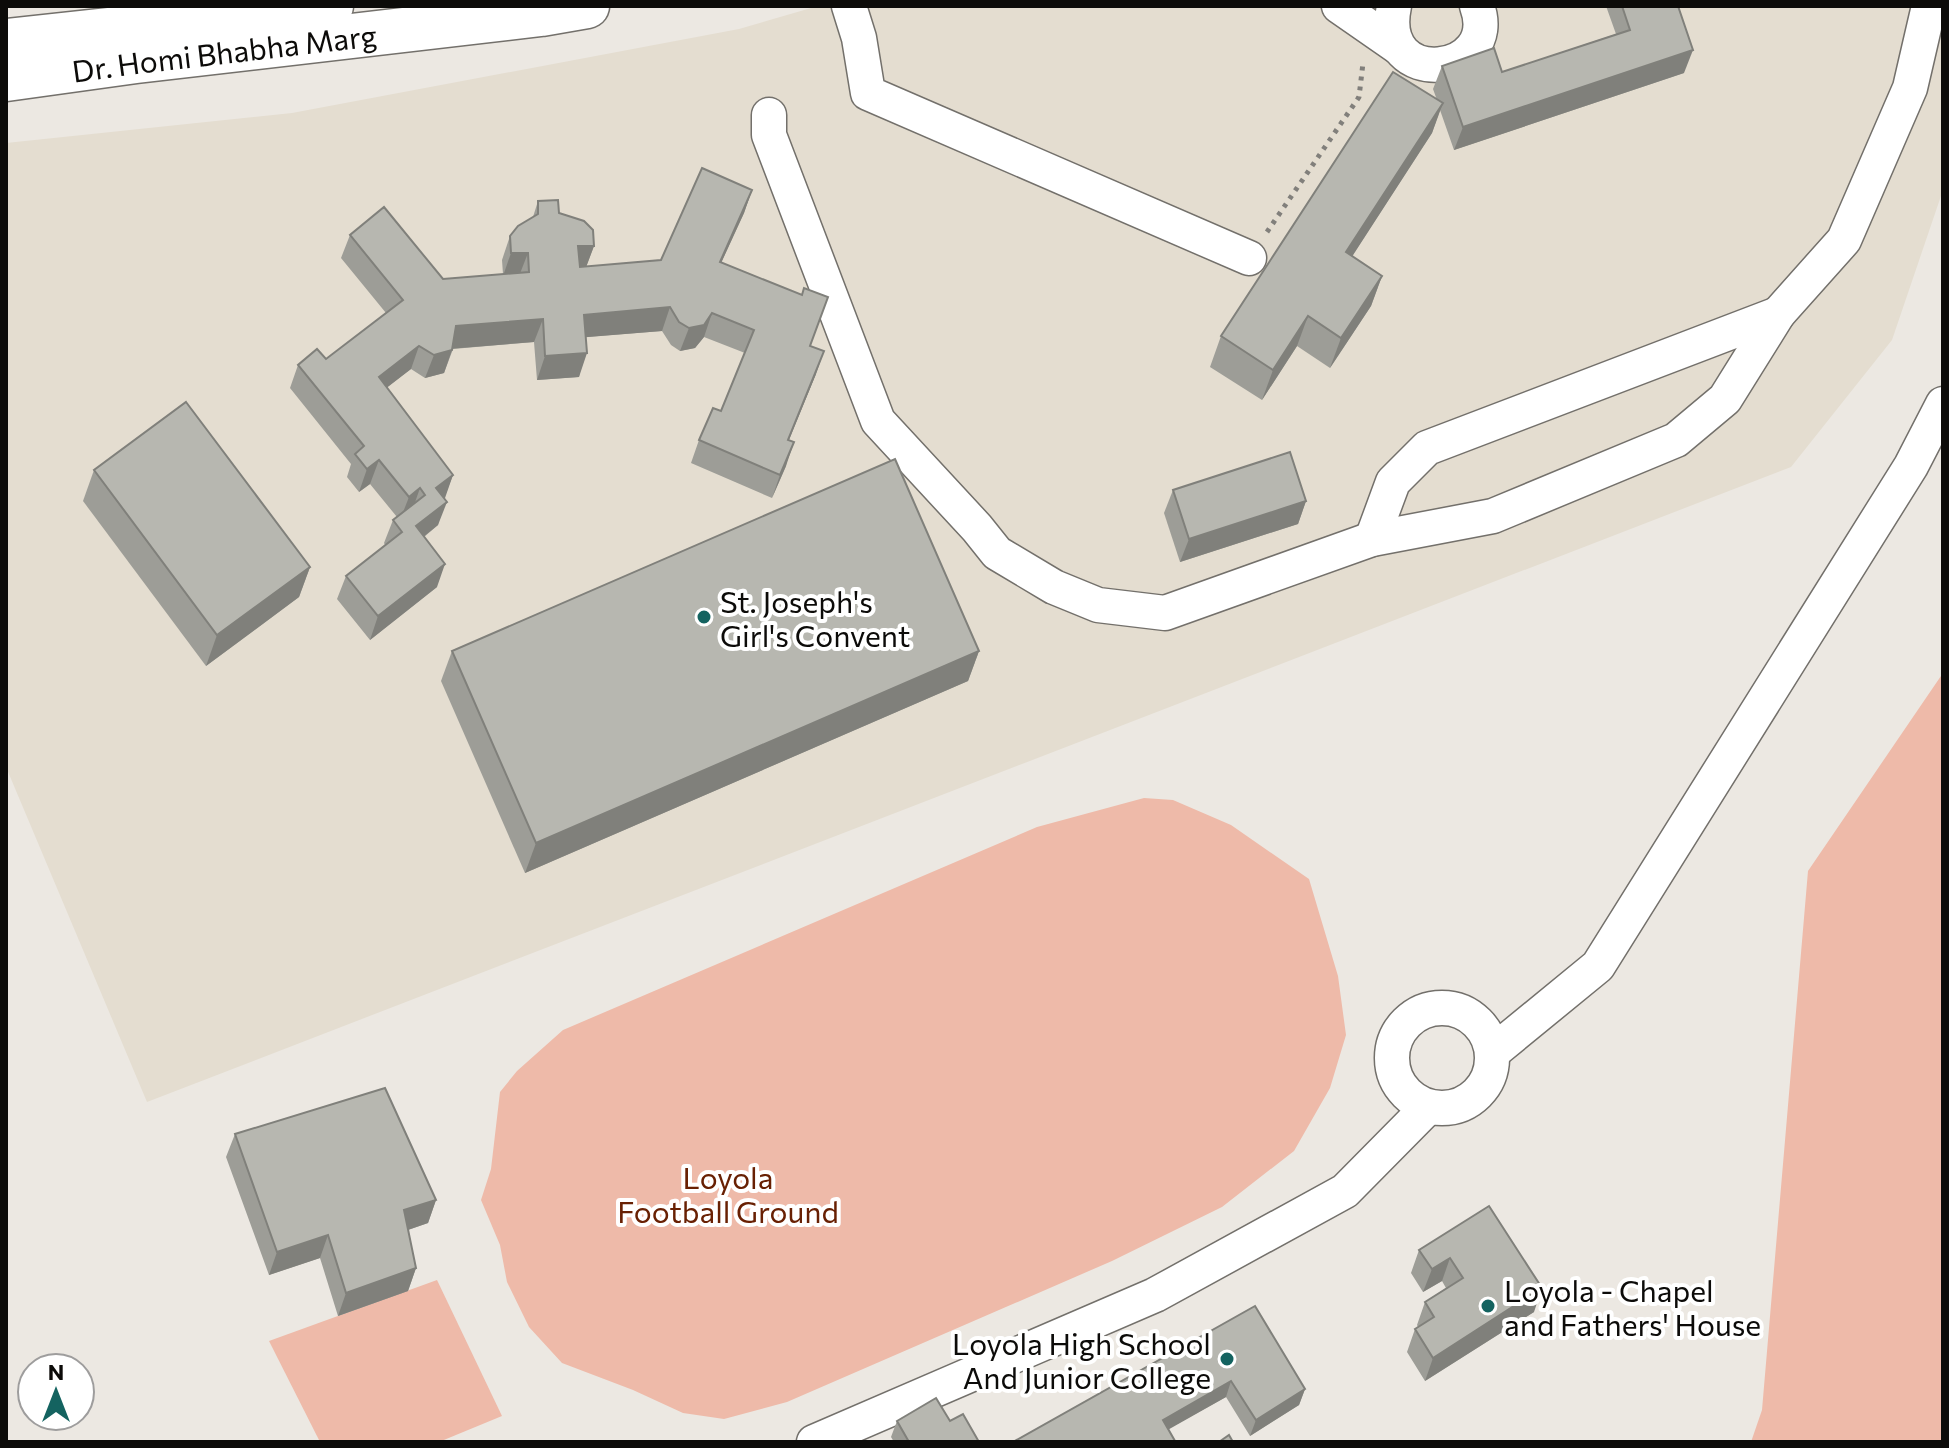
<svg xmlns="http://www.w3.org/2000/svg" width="1949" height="1448" viewBox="0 0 1949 1448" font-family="Commissioner,sans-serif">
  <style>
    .built { fill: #e4ddd0 }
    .green { fill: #eebaa9 }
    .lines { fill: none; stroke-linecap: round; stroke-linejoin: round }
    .minor-casing { stroke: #73706b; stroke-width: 37 }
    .major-casing { stroke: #73706b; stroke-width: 47 }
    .path { stroke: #817f7b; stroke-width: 5; stroke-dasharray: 4 6; stroke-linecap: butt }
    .minor { stroke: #fff; stroke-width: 34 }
    .major { stroke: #fff; stroke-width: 44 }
    .wall { fill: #9d9d97 }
    .shaded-wall { fill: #80807b }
    .building { fill: #b7b7b0; stroke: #80807b; stroke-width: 2 }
    .poi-dot { fill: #146360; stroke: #fff; stroke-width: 3 }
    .labels { text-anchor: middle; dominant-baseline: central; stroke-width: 8; stroke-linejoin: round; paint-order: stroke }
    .street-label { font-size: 30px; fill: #0c0b09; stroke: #fff }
    .poi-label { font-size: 30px; fill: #0c0b09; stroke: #fff; text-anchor: start }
    .park-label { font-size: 30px; fill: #682003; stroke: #fff }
  </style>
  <rect width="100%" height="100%" fill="#ece8e2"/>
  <!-- built -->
  <path class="built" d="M818,6H1943V190L1892,340L1791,467L147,1102L6,767V143L292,113L739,29Z"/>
  <!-- green -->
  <g class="green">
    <path d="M1943,673V1442H1751L1762,1410L1808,871Z"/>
    <path d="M1144,798L1173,800L1231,825L1309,879L1338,976L1346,1035L1330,1088L1294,1151L1222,1207L1112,1261L787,1402L724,1419L683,1413L633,1390L562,1363L529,1327L507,1282L500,1245L481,1200L491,1169L500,1092L517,1071L563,1030L1037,827Z"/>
    <path d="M437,1280L502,1416L439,1442H320L269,1341Z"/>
  </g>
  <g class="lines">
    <defs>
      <g id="minor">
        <path d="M849,6L859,38L868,93L1249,258"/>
        <path d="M1339,6L1398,47"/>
        <path d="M1394,6C1376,92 1503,76 1477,6"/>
        <path d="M769,115V135L878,421L977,528L997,553L1054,587L1098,605L1165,613L1372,539L1493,516L1676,440L1725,399L1778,314L1844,240L1910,88L1929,6"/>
        <path d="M1372,539L1393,482L1427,448L1778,314"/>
        <circle cx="1442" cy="1058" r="50"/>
        <path d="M1493,1052L1598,966L1911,466L1943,404"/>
        <path d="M814,1442L1155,1295L1345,1191L1428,1107"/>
      </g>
      <g id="major">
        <path d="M6,41L331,6"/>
        <path id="s1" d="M6,79L136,61L541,14L587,6"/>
      </g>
    </defs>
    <!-- minor casing -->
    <use href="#minor" class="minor-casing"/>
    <!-- major casing -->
    <use href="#major" class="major-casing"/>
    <!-- path -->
    <path class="path" d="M1267,232L1359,97L1363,63"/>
    <!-- minor -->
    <use href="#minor" class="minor"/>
    <!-- major -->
    <use href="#major" class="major"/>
  </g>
  <!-- wall -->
  <g class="wall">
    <path d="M1606,6H1678L1684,73L1454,150L1440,110L1432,133L1352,256L1382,276L1371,306L1330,368L1297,346L1262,400L1210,367L1221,336L1437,100L1433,89L1442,66L1502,72L1616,34Z"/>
    <path d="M752,190L744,213L721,263L810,346L816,374L789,440L786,466L772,498L691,463L699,440L721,411L745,353L704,337L695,348L680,351L671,345L662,331L586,337L579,377L537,380L534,342L453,349L444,373L425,378L411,369L387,387L453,475L444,498L438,525L424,537L437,587L370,640L337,599L346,576L385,545L384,543L393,520L397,517L370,484L359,492L347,477L351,464L290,388L298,365L326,359L386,313L341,258L350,235L443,279L503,274L502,260L510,236L533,217L538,201L559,213L594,246L586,267L661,260Z"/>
    <path d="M94,470L310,567L299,597L206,666L83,501Z"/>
    <path d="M1173,490L1306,501L1298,524L1180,562L1164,513Z"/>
    <path d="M452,651H979L968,681L525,873L441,681Z"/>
    <path d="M235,1134L436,1200L428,1223L408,1230L416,1268L408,1291L338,1316L320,1258L269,1275L226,1157Z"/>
    <path d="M1489,1206L1534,1312L1425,1381L1407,1352L1415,1329L1418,1327L1417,1325L1425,1302L1446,1288L1442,1281L1423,1292L1411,1273L1419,1250Z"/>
    <path d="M1255,1306L1305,1389L1299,1405L1250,1436L1226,1397L1168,1429L1013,1442Z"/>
    <path d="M897,1421H950L979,1442H894L891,1437Z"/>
  </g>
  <!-- shaded-wall -->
  <g class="shaded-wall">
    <path d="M1693,50L1684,73L1454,150L1463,127Z"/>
    <path d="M1443,103L1432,133L1335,283L1346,252Z"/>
    <path d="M752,190L744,213L711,285L720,262Z"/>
    <path d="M578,246H594L585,270H570Z"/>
    <path d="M511,253H528L519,276H503Z"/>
    <path d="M1382,276L1371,306L1330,368L1341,338Z"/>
    <path d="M670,307L662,331L576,338L584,315Z"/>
    <path d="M712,313L704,337L695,348L680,351L689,328Z"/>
    <path d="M1308,316L1297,346L1262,400L1273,370Z"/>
    <path d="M543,319L534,342L448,349L456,326Z"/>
    <path d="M419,346L411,369L371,400L379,377Z"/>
    <path d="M452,350L444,373L425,378L434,355Z"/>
    <path d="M824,351L816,374L779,463L788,440Z"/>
    <path d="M587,353L579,377L537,380L545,356Z"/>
    <path d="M794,442L786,466L772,498L780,475Z"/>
    <path d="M379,460L370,484L359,492L367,469Z"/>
    <path d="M453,475L445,498L427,511L436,488Z"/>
    <path d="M420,488L412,511L400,520L409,497Z"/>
    <path d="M1306,501L1298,524L1180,562L1189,539Z"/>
    <path d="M447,502L438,525L407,550L416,526Z"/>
    <path d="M445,564L437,587L370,640L378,616Z"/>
    <path d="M310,567L299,597L206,666L217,635Z"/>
    <path d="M979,651L968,681L525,873L536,843Z"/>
    <path d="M436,1200L428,1223L396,1234L404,1210Z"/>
    <path d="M328,1235L320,1258L269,1275L277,1252Z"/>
    <path d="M1450,1258L1442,1281L1423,1292L1432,1269Z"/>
    <path d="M416,1268L408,1291L338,1316L346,1293Z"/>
    <path d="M1542,1288L1534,1312L1425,1381L1433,1358Z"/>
    <path d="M1231,1381L1226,1397L1157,1436L1163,1420Z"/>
    <path d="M1305,1389L1299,1405L1250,1436L1256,1420Z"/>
  </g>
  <!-- building -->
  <g class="building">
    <path d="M1622,6H1678L1693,50L1463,127L1442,66L1494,48L1502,72L1630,30Z"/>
    <path d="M1393,72L1443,103L1346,252L1382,276L1341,338L1308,316L1273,370L1221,336Z"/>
    <path d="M702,168L752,190L720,262L802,295L804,288L828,297L810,346L824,351L788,440L794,442L780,475L699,440L713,408L721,411L754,330L712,313L704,325L689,328L679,322L670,307L584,315L587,353L545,356L543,319L456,326L452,350L434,355L419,346L379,377L453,475L436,488L447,502L416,526L445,564L378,616L346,576L402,532L393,520L425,495L420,488L409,497L379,460L367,469L355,454L364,446L298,365L317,349L326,359L403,300L350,235L384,207L443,279L529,272L528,253H511L510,236L518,226L538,214V201L558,200L559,213L584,221L593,230L594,246H578L580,267L661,260Z"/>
    <path d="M186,402L310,567L217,635L94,470Z"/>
    <path d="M1290,452L1306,501L1189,539L1173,490Z"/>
    <path d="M895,459L979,651L536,843L452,651Z"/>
    <path d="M385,1088L436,1200L404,1210L416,1268L346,1293L328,1235L277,1252L235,1134Z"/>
    <path d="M1489,1206L1542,1288L1433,1358L1415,1329L1434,1317L1425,1302L1463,1278L1450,1258L1432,1269L1419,1250Z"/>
    <path d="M1255,1306L1305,1389L1256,1420L1231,1381L1163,1420L1175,1441L1172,1442H1013Z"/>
    <path d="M936,1398L950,1421L963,1414L979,1442H909L897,1421Z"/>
    <path d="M1229,1435L1233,1442H1219Z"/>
  </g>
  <!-- markers -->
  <g class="poi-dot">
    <circle cx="704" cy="617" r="8"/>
    <circle cx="1488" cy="1306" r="8"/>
    <circle cx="1227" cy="1359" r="8"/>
  </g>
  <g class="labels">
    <!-- street labels -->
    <g class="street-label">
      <text stroke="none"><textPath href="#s1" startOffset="220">Dr. Homi Bhabha Marg</textPath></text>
    </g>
    <!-- poi labels -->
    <g class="poi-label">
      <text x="720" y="600">St. Joseph's<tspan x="720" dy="34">Girl's Convent</tspan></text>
      <text x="1504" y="1289">Loyola - Chapel<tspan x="1504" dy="34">and Fathers' House</tspan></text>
      <text x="1211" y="1342" text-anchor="end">Loyola High School<tspan x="1211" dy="34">And Junior College</tspan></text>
    </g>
    <!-- park labels -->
    <g class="park-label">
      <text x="728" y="1176">Loyola<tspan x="728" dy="34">Football Ground</tspan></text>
    </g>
  </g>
  <!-- border -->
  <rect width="1949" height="1448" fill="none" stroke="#0c0b09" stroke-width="16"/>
  <!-- north arrow -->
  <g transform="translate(56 1392)"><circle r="38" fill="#ffffff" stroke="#9e9d9d" stroke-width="2"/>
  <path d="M0-6L14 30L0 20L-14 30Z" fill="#146360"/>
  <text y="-12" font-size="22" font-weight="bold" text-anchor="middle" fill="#0c0b09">N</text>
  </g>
</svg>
